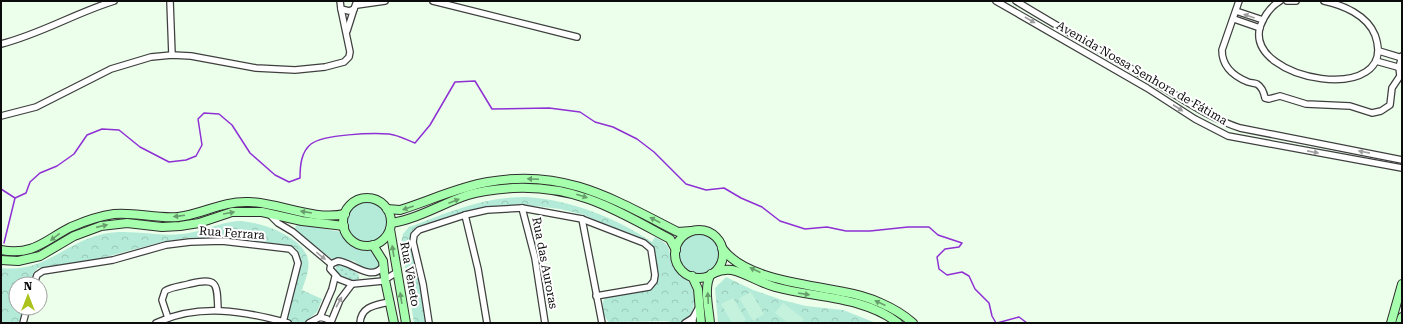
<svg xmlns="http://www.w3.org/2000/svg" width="1403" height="324" viewBox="0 0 1403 324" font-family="'Roboto Serif',serif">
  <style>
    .grass { fill: #b3ebd8 }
    .park { fill: url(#park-crowns) }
    .garden { fill: url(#garden-dots) }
    .pitch { fill: #c5f2dd }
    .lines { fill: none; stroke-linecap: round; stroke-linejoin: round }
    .stream { stroke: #8f30d4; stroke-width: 1.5 }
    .street-casing { stroke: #3f3f3f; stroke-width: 8 }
    .secondary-casing { stroke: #2e2e2e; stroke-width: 10 }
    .street { stroke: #fff; stroke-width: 5.5 }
    .secondary { stroke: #a6ffac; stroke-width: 8 }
    .oneway { fill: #9e9e9e }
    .oneway2 { fill: #689e6c }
    .labels { text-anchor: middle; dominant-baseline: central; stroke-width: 4; stroke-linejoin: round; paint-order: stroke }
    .street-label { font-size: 12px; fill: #0c0c0c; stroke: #fff }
  </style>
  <defs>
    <pattern id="park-crowns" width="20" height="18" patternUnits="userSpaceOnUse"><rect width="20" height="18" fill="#b3ebd8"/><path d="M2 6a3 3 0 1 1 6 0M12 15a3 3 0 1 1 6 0" fill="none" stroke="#99c8b8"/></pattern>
    <pattern id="garden-dots" width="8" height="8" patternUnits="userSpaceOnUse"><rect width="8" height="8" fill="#b3ebd8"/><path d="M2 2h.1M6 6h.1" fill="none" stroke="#99c8b8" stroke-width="1.8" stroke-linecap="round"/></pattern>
  </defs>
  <rect width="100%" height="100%" fill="#ebffeb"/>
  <!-- grass -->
  <g class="grass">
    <circle cx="367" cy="222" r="20"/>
    <path d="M298,224L341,232C347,245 358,252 372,251L381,264L377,271L364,269L354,261L346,259H332L296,231L295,227Z"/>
    <circle cx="699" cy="254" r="20"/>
  </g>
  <!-- park -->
  <g class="park">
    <path d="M526,197C571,200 614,217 652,242L655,237C677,248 665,253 675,269C679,276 686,278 691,284C694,287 694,291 694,295C695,308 692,318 680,323L665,321L609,322C603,317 600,304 605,298L653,288L657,278L655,255L644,241L584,215L560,209L535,206L496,207L483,208L413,232L409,242L420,286L426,323H414L401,243L403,234L409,227C450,212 481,197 526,197Z"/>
    <path d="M238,221C258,221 304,236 308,260C310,269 305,281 302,290L322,299L317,312L304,323L291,322L287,318L301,262C301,253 297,248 288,245L221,237L188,238L166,241L98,259L38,268L33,273L30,284H16V308H23L19,323H1V268C46,273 63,243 103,234C130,228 155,237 182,234C201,232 218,223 238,221Z"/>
    <path d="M726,277L753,290L782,300L806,306L843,310L876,323H718L715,288Z"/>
  </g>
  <!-- garden -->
  <path class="garden" d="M337,265L347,266L359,275V279C351,284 340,277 335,270Z"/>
  <!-- pitch -->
  <g class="pitch">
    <path d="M751,292L764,314L753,321L739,298Z"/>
    <path d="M733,298L746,320L741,323H732L721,304Z"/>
    <path d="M783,303L804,319L801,323H788L775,313Z"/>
  </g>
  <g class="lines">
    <!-- stream -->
    <g class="stream">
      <path d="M1,189L15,198L26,193L30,182L40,173L57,166L74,154L87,135L102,129L119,130L140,147L169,162L186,160L196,156L202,145L198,119L204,113L219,114L232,125L250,153L275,175L289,182L300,178C300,166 301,152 311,144C324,134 372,133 389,134C398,135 407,140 415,143L430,125L455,82L475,81L492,109L549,108L580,112L595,122L613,127L637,139L654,152L686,184L706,190L724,188L741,198L762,207L780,221L805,229L827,227L846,231H870L908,227H929L938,235L962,243L959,247L945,249L937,257L939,269L947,275L962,272L969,276L975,289L989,303L992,316L996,323"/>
      <path d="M4,243L15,198"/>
      <path d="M997,323L1019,317L1027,323"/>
    </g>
    <defs>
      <g id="street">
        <path d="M170,1L172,55"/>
        <path d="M340,1L341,9L349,11L354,9L357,1"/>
        <path d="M433,1L577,37"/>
        <path d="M996,1L1147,88L1195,119L1228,136L1402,168"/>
        <path d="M1016,1C1060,28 1105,53 1149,79C1180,97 1206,117 1240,128L1402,160"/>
        <path d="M1239,1L1222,50C1222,66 1233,76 1248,82C1251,83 1255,83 1257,84C1262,87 1264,93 1265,98L1269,99L1280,96L1306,104L1350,106L1372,113L1381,111L1390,105L1392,88L1400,76L1399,67L1402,56"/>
        <path d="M1280,1C1270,7 1264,16 1260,27C1245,82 1401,107 1375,35C1367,15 1343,5 1324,1"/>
        <path d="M1287,1H1296"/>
        <path d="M357,5L385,1"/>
        <path d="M1236,11L1263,20"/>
        <path d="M1234,19L1260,28"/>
        <path d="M347,31L354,9"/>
        <path d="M1,44C41,34 75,13 114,1"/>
        <path d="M1379,51L1402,58"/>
        <path d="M1376,61L1401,68"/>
        <path d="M1,116L36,107L111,69L151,57L172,55L191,56L256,68L295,70L325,67L344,62L349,57L350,52L341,9"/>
        <path d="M522,208L535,258L545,323"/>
        <path d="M269,214L278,223L293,232L331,264"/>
        <path d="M465,215L478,269L487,323"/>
        <path d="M582,219L602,323"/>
        <path d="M383,266C372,283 352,262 338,261L331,264L330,269L339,279L352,284L383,281L397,272"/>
        <path d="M34,284L37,275L43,271L113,260L166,245L190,242L222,241L290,249L295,254L298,263L283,322"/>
        <path d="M320,317L332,289L335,277"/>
        <path d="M168,318L162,300L165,291C171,287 182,286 189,284C218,277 217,283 218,310"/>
        <path d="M331,322L340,300L352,284"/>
        <path d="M23,323L27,308"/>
        <path d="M156,323C199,303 244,311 288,323"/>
        <path d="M309,323L320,317L327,319L331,323"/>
        <path d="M360,323C361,306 376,305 389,302"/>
        <path d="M429,323L423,284L413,242L414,235L419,230L465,215L487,210L522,208L582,219L644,243L651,249L655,275L654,281L649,287L596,296"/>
        <path d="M685,323L693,318"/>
        <path d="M693,323V318L699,307"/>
      </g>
      <g id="secondary">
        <circle cx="367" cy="222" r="24"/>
        <path d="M387,209L400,210C429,201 458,187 488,182C564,168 613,199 678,232L691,231"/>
        <path d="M391,223C418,219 443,203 468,195C483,190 498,189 513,188C577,185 616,210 670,239L676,250"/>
        <path d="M390,229L406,323"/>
        <circle cx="699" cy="254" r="24"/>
        <path d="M373,245L383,261L385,280L394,323"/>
        <path d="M722,248C745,280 808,284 844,292C868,296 895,307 913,323"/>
        <path d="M1,250C34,256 45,240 71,227C85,221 99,216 114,214C136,212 157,219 178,217C204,214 221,201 249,202C280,203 313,221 345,214"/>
        <path d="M1,260L18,261L40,256L74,236L101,226L127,223L162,227L180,226L199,223L232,212H262L302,221L344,226"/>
        <path d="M714,273C720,270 725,269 732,270C746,273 760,283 775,287C814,298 864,296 898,323"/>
        <path d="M692,276L698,289L701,323"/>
        <path d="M710,323C709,309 703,287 711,274"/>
        <path d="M1391,323L1402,284"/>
        <path d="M1400,323L1402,317"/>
      </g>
    </defs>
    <!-- street casing -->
    <use href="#street" class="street-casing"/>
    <!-- secondary casing -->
    <use href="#secondary" class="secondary-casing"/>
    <!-- street -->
    <use href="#street" class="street"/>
    <!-- secondary -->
    <use href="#secondary" class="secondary"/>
  </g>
  <!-- one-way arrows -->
  <defs><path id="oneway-solid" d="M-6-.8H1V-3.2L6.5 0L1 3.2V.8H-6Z"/></defs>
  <g class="oneway">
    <use href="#oneway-solid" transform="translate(1249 16) rotate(-161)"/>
    <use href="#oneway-solid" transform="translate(1030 20) rotate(30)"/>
    <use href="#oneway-solid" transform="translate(1178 108) rotate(33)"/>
    <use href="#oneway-solid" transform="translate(1313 152) rotate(11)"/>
    <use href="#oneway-solid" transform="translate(1364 152) rotate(-169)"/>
    <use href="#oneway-solid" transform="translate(321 256) rotate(39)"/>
    <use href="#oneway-solid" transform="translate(339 302) rotate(-61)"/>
  </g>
  <g class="oneway2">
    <use href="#oneway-solid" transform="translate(533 179) rotate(-178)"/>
    <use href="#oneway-solid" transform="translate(582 196) rotate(17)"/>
    <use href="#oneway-solid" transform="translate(454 201) rotate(-21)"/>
    <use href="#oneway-solid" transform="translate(408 208) rotate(161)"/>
    <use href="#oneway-solid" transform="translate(306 212) rotate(-171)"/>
    <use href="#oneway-solid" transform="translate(229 213) rotate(-10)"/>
    <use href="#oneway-solid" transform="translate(179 216) rotate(173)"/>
    <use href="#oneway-solid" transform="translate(655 220) rotate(-153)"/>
    <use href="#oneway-solid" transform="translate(102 226) rotate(-13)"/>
    <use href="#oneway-solid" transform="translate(55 237) rotate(143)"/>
    <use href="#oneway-solid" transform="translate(393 251) rotate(-99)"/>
    <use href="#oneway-solid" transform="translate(755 270) rotate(-155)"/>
    <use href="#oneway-solid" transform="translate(804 294) rotate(9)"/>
    <use href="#oneway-solid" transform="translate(401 298) rotate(-99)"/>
    <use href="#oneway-solid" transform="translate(708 298) rotate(-93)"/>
    <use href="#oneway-solid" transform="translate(880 303) rotate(-156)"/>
  </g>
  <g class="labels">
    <!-- street labels -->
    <g class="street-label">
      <text transform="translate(1142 73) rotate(30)">Avenida Nossa Senhora de Fátima</text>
      <text transform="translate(232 233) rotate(4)">Rua Ferrara</text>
      <text transform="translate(545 263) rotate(79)">Rua das Auroras</text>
      <text transform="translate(410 274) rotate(80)">Rua Vêneto</text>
    </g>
  </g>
  <!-- border -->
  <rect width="1403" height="324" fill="none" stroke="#0c0c0c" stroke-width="4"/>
  <!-- north arrow -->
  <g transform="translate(28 296)"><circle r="19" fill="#ffffff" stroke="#9e9e9e"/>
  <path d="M0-3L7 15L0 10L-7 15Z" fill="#acc21d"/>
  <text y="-6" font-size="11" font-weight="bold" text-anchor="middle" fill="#0c0c0c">N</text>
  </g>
</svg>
